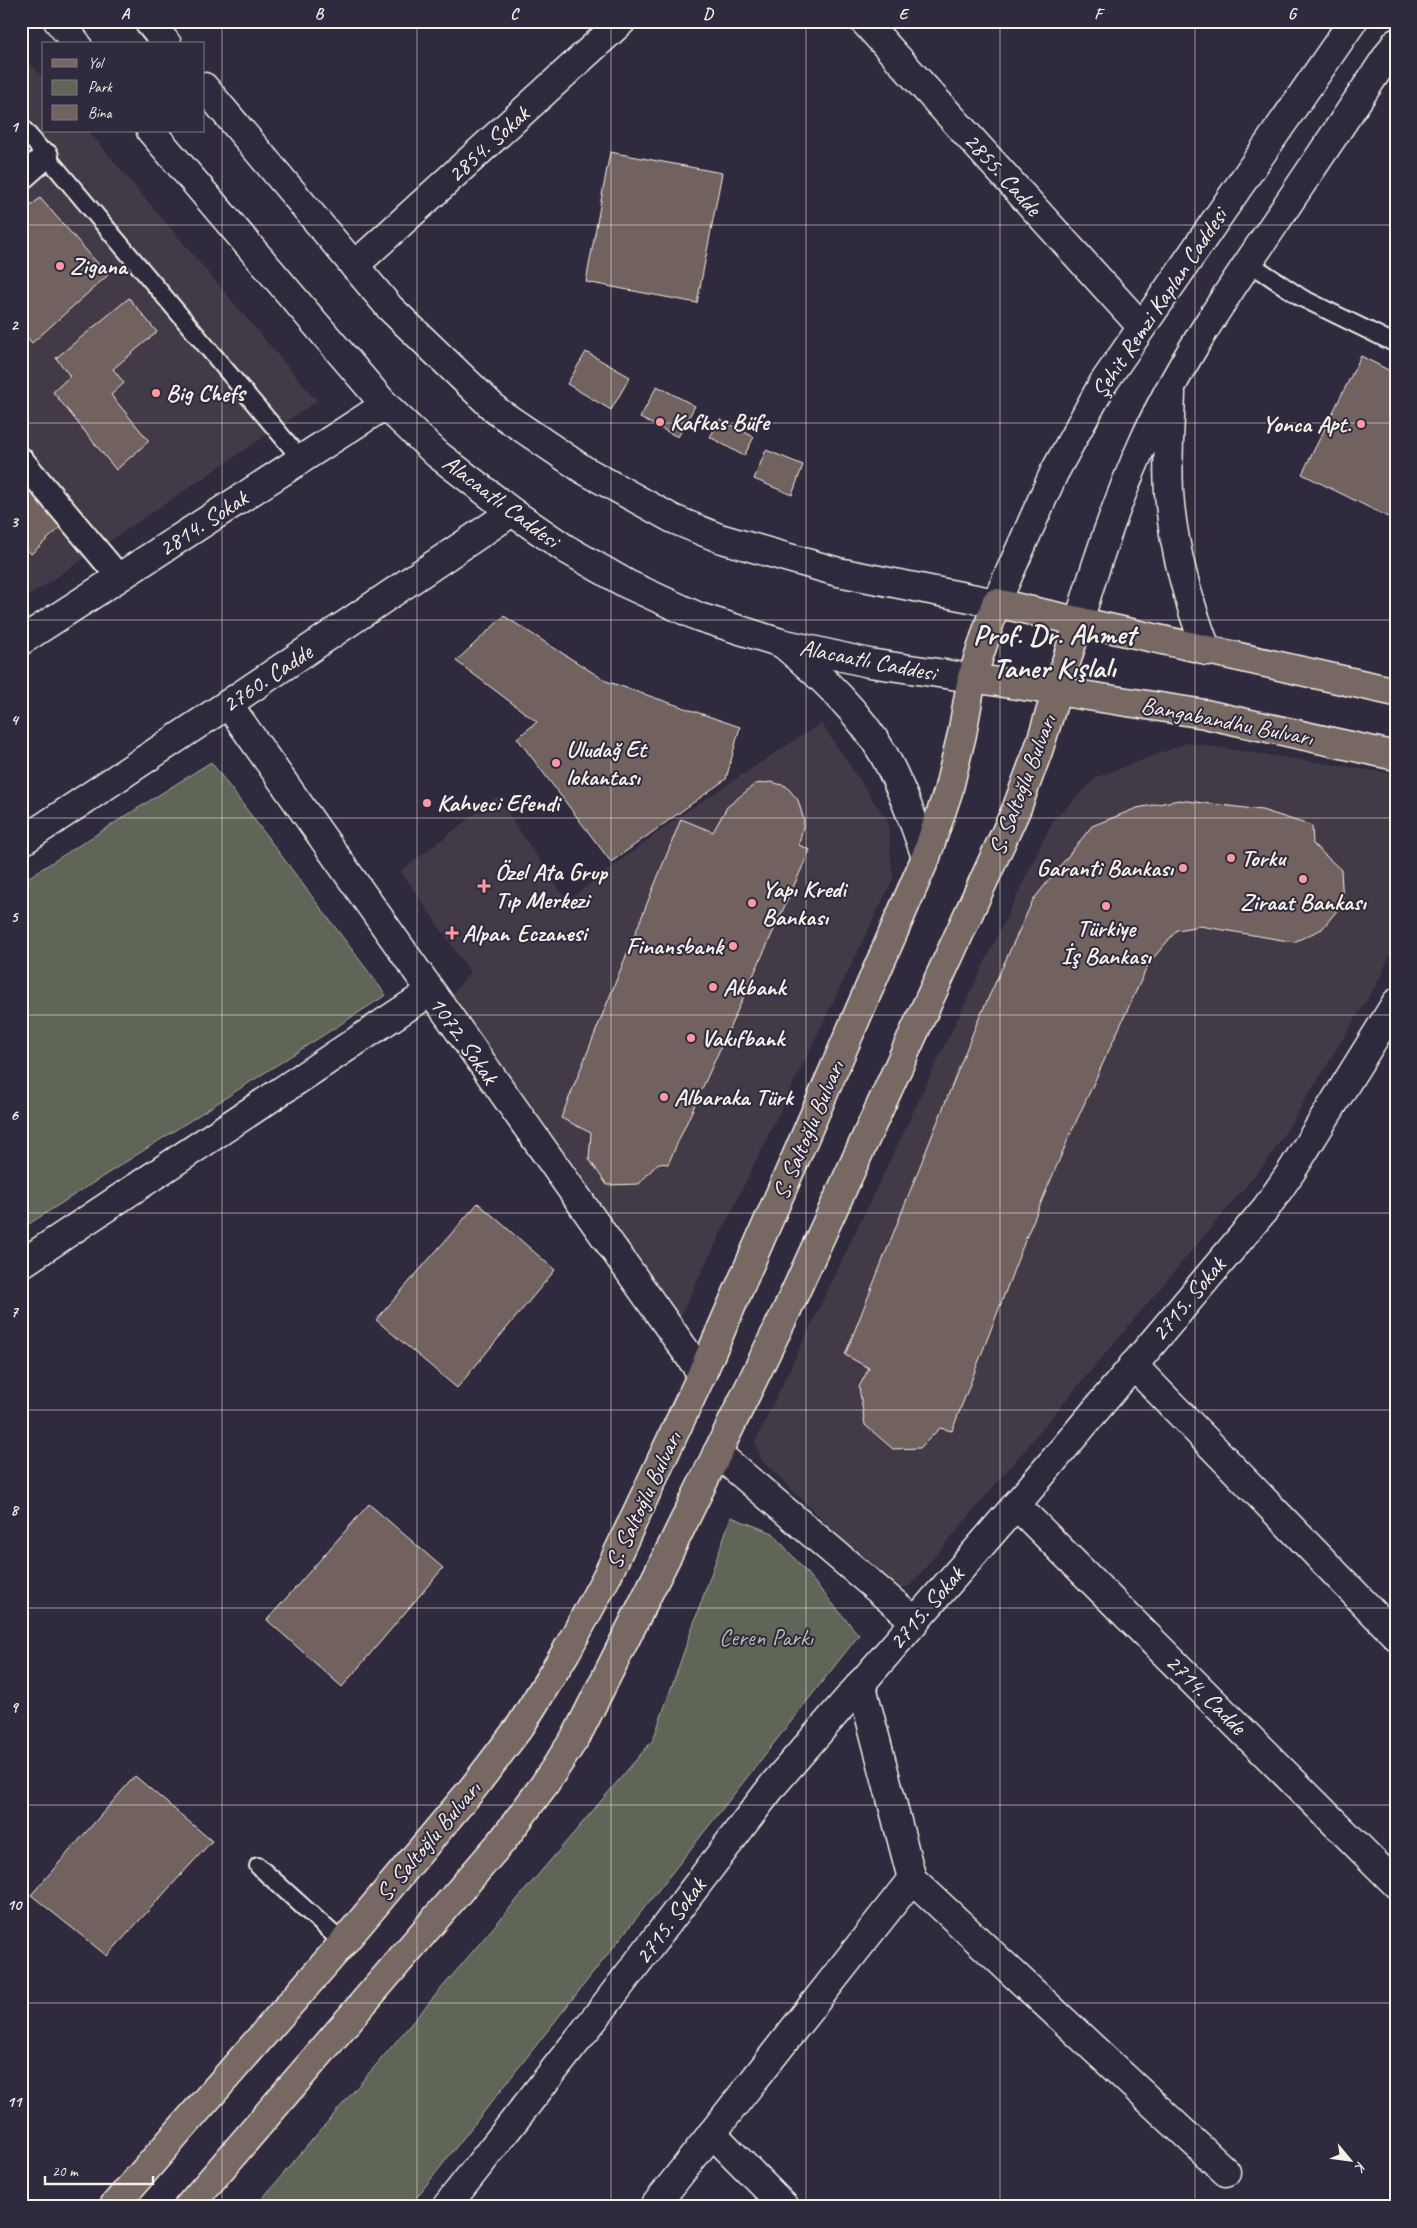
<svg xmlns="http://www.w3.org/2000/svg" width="1417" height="2228" viewBox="0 0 1417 2228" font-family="Caveat,sans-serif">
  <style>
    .built { fill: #433b47 }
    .green { fill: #5f6659; stroke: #aaaca0 }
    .building { fill: #72625f; stroke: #f4f1e8 }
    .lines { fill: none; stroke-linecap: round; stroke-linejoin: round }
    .service-casing { stroke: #f4f1e8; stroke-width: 20 }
    .pedestrian-casing { stroke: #f4f1e8; stroke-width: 28 }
    .minor-casing { stroke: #f4f1e8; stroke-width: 31 }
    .secondary-casing { stroke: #f4f1e8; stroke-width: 31 }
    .primary-casing { stroke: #f4f1e8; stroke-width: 31 }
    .service { stroke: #2f2a3d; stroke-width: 16 }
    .pedestrian { stroke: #2f2a3d; stroke-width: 24 }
    .minor { stroke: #2f2a3d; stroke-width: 28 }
    .secondary { stroke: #2f2a3d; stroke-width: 28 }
    .primary { stroke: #776864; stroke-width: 28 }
    .grid { fill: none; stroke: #f4f1e8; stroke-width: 1; stroke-opacity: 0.55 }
    .poi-dot { fill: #ff9aa2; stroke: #2f2a3d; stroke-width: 2 }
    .labels { text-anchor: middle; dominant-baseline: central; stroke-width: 4; stroke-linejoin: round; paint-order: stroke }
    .street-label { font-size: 24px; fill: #f4f1e8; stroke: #2f2a3d }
    .poi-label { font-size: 24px; font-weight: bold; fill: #f4f1e8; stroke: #2f2a3d; text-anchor: start }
    .park-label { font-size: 24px; fill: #b8b9af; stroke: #2f2a3d }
    .district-label { font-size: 29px; font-weight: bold; fill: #f4f1e8; stroke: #2f2a3d }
    .neatline { fill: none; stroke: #f4f1e8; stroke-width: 2 }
    .grid-label { font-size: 16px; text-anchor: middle; font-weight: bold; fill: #f4f1e8 }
  </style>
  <rect width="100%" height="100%" fill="#2f2a3d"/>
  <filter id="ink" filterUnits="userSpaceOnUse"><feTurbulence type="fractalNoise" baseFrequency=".02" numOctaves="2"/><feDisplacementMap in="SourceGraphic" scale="10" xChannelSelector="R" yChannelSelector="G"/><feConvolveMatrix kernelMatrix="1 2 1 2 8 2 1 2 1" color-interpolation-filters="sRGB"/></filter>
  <g filter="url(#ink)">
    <!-- built -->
    <g class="built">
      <path d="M21,53L44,80V131H88L317,401L21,601Z"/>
      <path d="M821,723L888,822L893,879L675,1327L444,1005L470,972L401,871L497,797L567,901L684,813Z"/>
      <path d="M1187,743L1396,774V941L1378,982L1268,1160L910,1586L893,1590L761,1459L755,1442L1052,822L1097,777Z"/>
    </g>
    <!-- green -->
    <g class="green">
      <path d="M211,762L386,995L21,1229V882Z"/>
      <path d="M731,1517L773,1533L859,1635L409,2207H255L653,1740Z"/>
    </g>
    <!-- building -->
    <g class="building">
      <path d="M610,152L722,173L697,303L586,282Z"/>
      <path d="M40,198L108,275L32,343L21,331V214Z"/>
      <path d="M129,298L157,332L113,369L124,383L111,395L149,441L116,470L53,392L70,376L56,358Z"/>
      <path d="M586,352L630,377L611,410L567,384Z"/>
      <path d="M1361,356L1396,374V521L1302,474Z"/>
      <path d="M657,386L695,406L678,437L640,418Z"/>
      <path d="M720,419L754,437L744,456L710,437Z"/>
      <path d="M766,450L803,465L792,495L754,479Z"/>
      <path d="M21,478L62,526L31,554L21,542Z"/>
      <path d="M504,616L606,681L740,727L726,779L611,862L517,738L537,722L456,661Z"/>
      <path d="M771,782L786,786L798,800L804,821L799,845L810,850L668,1164L658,1163L639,1184L607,1185L589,1159L591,1133L561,1118L681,819L713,832L727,807L755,784Z"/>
      <path d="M1179,800L1262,810L1312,826L1313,844L1341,870L1343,903L1322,929L1294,942L1200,926L1177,930L1149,963L1069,1137L1026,1238L952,1431L940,1428L920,1448L893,1449L865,1425L859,1387L869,1368L845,1355L976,1025L1033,900L1092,826L1137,808Z"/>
      <path d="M478,1203L555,1270L457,1388L376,1320Z"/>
      <path d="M369,1504L443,1568L342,1687L267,1620Z"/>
      <path d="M135,1776L212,1841L107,1956L31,1895Z"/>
    </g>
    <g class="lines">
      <defs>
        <g id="service">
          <path d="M21,126L301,459"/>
          <path d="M1248,262L1302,298L1396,344"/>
          <path d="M258,1866L343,1943"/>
        </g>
        <g id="pedestrian">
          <path d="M21,178L46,156"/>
          <path d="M21,460L119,577"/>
        </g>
        <g id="minor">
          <path d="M864,21L1141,326"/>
          <path d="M354,266L622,21"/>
          <path d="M21,641L385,405"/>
          <path d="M228,704L702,1374"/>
          <path d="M21,842L228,704L512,512"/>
          <path d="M21,1264L430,992"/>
          <path d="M1133,1365L1396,1636"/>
          <path d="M717,1453L915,1621"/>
          <path d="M1016,1505L1396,1884"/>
          <path d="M861,1683L912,1879L1226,2172"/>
          <path d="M712,2133L785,2207"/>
          <path d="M446,2207L599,2013L774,1784L1016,1505L1266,1208L1291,1172L1396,1003"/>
          <path d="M654,2207L912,1879"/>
        </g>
        <g id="secondary">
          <path d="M58,21L77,44"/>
          <path d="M148,21L167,44"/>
          <path d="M204,87L390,308L497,411L584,470L673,519L719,538L838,572L996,603L1054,473L1102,385L1353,21"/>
          <path d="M151,131L385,405L437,454L512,512L566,549L627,584L699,617L781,643L869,663L972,678"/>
          <path d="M1171,393C1170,430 1166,467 1170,504C1175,555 1189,604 1207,651"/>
          <path d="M1079,621C1097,560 1117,501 1143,443C1176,369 1222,301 1267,235C1310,171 1353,107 1396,43"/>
          <path d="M784,645C822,677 859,712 884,755C902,788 914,823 926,857"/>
        </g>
        <g id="primary">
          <path d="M972,678L1205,714L1396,756"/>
          <path d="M113,2207L343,1943L473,1788L521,1725L566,1652L607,1576L702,1374L926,857L948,792L962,734L972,678L996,603L1396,692"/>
          <path d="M188,2207L503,1840L544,1785L577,1735L670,1550L786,1312L1016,810L1038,751L1079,621"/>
        </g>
      </defs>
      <!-- service casing -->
      <use href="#service" class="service-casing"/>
      <!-- pedestrian casing -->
      <use href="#pedestrian" class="pedestrian-casing"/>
      <!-- minor casing -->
      <use href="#minor" class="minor-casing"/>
      <!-- secondary casing -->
      <use href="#secondary" class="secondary-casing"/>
      <!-- primary casing -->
      <use href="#primary" class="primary-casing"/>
      <!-- service -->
      <use href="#service" class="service"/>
      <!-- pedestrian -->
      <use href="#pedestrian" class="pedestrian"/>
      <!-- minor -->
      <use href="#minor" class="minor"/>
      <!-- secondary -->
      <use href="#secondary" class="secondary"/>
      <!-- primary -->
      <use href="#primary" class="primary"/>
    </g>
  </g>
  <!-- grid -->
  <path class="grid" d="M222,21V2207M417,21V2207M611,21V2207M806,21V2207M1000,21V2207M1195,21V2207M21,225H1396M21,423H1396M21,620H1396M21,818H1396M21,1015H1396M21,1213H1396M21,1410H1396M21,1608H1396M21,1805H1396M21,2003H1396"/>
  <!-- markers -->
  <g class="poi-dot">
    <circle cx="60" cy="266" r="5"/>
    <circle cx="156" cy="393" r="5"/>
    <circle cx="660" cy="422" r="5"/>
    <circle cx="1361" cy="424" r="5"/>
    <circle cx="556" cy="763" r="5"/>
    <circle cx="427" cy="803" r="5"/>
    <circle cx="1231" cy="858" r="5"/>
    <circle cx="1183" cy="868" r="5"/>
    <circle cx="1303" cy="879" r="5"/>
    <path d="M481.5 878.5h5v5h5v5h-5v5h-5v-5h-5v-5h5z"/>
    <circle cx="752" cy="903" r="5"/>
    <circle cx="1106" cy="906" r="5"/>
    <path d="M449.5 925.5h5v5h5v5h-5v5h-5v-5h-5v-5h5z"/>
    <circle cx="733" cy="946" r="5"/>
    <circle cx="713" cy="987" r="5"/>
    <circle cx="691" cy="1038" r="5"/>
    <circle cx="664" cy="1097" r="5"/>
  </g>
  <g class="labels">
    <!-- street labels -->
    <g class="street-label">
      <text transform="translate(488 144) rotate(-42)">2854. Sokak</text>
      <text transform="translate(1003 174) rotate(48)">2855. Cadde</text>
      <text transform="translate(1159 303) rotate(-56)">Şehit Remzi Kaplan Caddesi</text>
      <text transform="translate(501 501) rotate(37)">Alacaatlı Caddesi</text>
      <text transform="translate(203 523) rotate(-33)">2814. Sokak</text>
      <text transform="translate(868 660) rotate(11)">Alacaatlı Caddesi</text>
      <text transform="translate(267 678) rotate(-34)">2760. Cadde</text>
      <text transform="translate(1227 721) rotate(11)">Bangabandhu Bulvarı</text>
      <text transform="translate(1022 785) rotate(-69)">S. Saltoğlu Bulvarı</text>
      <text transform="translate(464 1040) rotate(55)">1072. Sokak</text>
      <text transform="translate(808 1130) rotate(-67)">S. Saltoğlu Bulvarı</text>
      <text transform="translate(1188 1299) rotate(-50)">2715. Sokak</text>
      <text transform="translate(643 1500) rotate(-65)">S. Saltoğlu Bulvarı</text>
      <text transform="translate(926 1608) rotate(-49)">2715. Sokak</text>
      <text transform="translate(1206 1694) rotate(45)">2714. Cadde</text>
      <text transform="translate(428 1841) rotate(-50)">S. Saltoğlu Bulvarı</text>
      <text transform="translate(670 1921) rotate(-53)">2715. Sokak</text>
    </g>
    <!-- poi labels -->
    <g class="poi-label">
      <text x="70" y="266">Zigana</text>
      <text x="166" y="393">Big Chefs</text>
      <text x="670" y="422">Kafkas Büfe</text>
      <text x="1351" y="424" text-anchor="end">Yonca Apt.</text>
      <text x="566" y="749">Uludağ Et<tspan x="566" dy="28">lokantası</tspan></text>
      <text x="437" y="803">Kahveci Efendi</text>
      <text x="1241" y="858">Torku</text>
      <text x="1173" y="868" text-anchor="end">Garanti Bankası</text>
      <text x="495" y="872">Özel Ata Grup<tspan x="495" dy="28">Tıp Merkezi</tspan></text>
      <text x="762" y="889">Yapı Kredi<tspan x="762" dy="28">Bankası</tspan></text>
      <text x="1303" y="902" text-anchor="middle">Ziraat Bankası</text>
      <text x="1106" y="928" text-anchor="middle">Türkiye<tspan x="1106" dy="28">İş Bankası</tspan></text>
      <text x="462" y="933">Alpan Eczanesi</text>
      <text x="723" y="946" text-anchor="end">Finansbank</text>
      <text x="723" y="987">Akbank</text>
      <text x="701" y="1038">Vakıfbank</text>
      <text x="674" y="1097">Albaraka Türk</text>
    </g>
    <!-- park labels -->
    <g class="park-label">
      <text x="766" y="1637">Ceren Parkı</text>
    </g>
    <!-- district labels -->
    <g class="district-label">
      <text x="1054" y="634">Prof. Dr. Ahmet<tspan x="1054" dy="33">Taner Kışlalı</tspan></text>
    </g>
  </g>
  <!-- margin -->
  <rect width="1417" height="2228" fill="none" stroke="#2f2a3d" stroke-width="55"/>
  <!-- legend -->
  <rect x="42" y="42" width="162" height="90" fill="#2f2a3d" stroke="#7e7a81"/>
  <rect x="52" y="59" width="25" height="8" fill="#776864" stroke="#7e7a81"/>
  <text x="88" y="68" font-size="15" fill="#f4f1e8">Yol</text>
  <rect x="52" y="80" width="25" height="15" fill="#5f6659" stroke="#7e7a81"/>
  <text x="88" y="92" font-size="15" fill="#f4f1e8">Park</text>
  <rect x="52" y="105" width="25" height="15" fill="#72625f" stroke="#7e7a81"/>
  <text x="88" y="118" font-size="15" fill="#f4f1e8">Bina</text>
  <!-- north arrow -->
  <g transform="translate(1350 2160) rotate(119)" stroke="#2f2a3d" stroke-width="4" paint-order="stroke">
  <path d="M0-4L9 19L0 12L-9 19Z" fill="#f4f1e8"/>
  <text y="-8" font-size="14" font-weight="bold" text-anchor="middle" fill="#f4f1e8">K</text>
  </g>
  <!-- scale -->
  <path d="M45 2176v8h108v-8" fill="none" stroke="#f4f1e8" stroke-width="2.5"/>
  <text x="52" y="2176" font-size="15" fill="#f4f1e8" stroke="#2f2a3d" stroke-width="4" paint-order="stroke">20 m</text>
  <rect x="28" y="28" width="1362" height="2172" class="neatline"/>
  <g class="grid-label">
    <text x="125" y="19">A</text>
    <text x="319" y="19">B</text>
    <text x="514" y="19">C</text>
    <text x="708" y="19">D</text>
    <text x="903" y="19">E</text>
    <text x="1098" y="19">F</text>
    <text x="1292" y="19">G</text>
    <text x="14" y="132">1</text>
    <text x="14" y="330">2</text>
    <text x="14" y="527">3</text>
    <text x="14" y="725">4</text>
    <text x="14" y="922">5</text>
    <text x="14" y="1120">6</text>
    <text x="14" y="1317">7</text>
    <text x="14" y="1515">8</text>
    <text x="14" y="1712">9</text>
    <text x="14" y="1910">10</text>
    <text x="14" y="2107">11</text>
  </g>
</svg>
